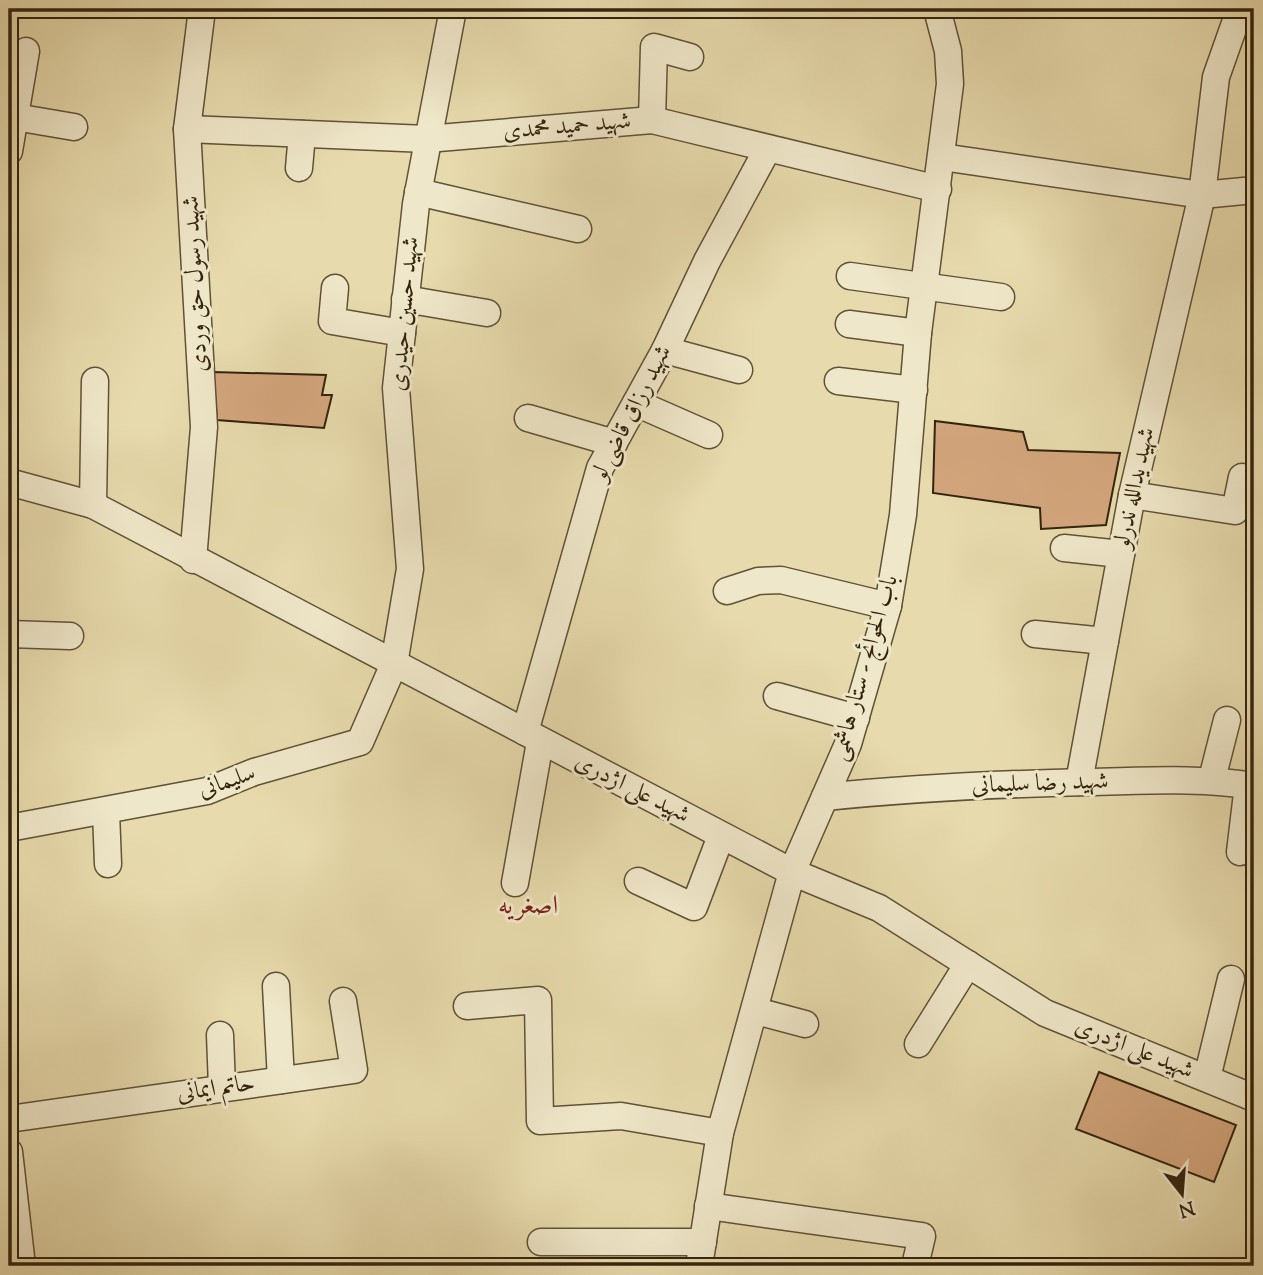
<svg xmlns="http://www.w3.org/2000/svg" width="1263" height="1275" viewBox="0 0 1263 1275" font-family="'Sorts Mill Goudy',Amiri,serif">
  <style>
    .building { fill: #d3a57c; stroke: #33240e; stroke-width: 2 }
    .lines { fill: none; stroke-linecap: round; stroke-linejoin: round }
    .minor-casing { stroke: #605236; stroke-width: 29 }
    .minor { stroke: #efe7c9; stroke-width: 26 }
    .labels { text-anchor: middle; dominant-baseline: central; stroke-width: 6; stroke-linejoin: round; paint-order: stroke }
    .street-label { font-size: 24px; fill: #33240e; stroke: #efe7c9 }
    .neighbourhood-label { font-size: 26px; fill: #7a1f14; stroke: #efe7c9 }
  </style>
  <rect width="100%" height="100%" fill="#e7daac"/>
  <filter id="stains"><feTurbulence type="fractalNoise" baseFrequency=".00286" numOctaves="4"/><feColorMatrix values="0 0 0 0 .2 0 0 0 0 .09 0 0 0 0 .02 0 0 0 .5 -.17"/></filter>
  <radialGradient id="worn" r=".72"><stop offset=".6" stop-color="#630" stop-opacity="0"/><stop offset="1" stop-color="#630" stop-opacity=".3"/></radialGradient>
  <!-- building -->
  <g class="building">
    <path d="M213,372L326,375L322,395H332L324,428L217,420Z"/>
    <path d="M935,421L1023,432L1028,450L1120,453L1106,525L1041,529L1040,508L933,493Z"/>
    <path d="M1099,1072L1236,1125L1214,1182L1076,1129Z"/>
  </g>
  <g class="lines">
    <defs>
      <g id="minor">
        <path d="M15,117L74,127"/>
        <path d="M652,120L654,47L690,57"/>
        <path d="M187,129L427,139L652,120L938,189"/>
        <path d="M9,151L26,51"/>
        <path d="M942,157L1202,195L1254,190"/>
        <path d="M299,168L302,134"/>
        <path d="M418,192L578,229"/>
        <path d="M850,276L1001,297"/>
        <path d="M335,288L332,321L402,333"/>
        <path d="M405,299L487,313"/>
        <path d="M849,324L918,333"/>
        <path d="M665,350L739,370"/>
        <path d="M838,381L914,390"/>
        <path d="M636,403L709,435"/>
        <path d="M528,418L614,443"/>
        <path d="M9,482L93,505L792,872L879,908L1045,1013L1254,1098"/>
        <path d="M1132,495L1235,511L1242,477"/>
        <path d="M93,505L95,381"/>
        <path d="M1064,548L1121,554"/>
        <path d="M193,560L204,427L187,129L202,9"/>
        <path d="M727,591L758,581L781,580L888,606"/>
        <path d="M9,634L70,636"/>
        <path d="M1035,634L1105,641"/>
        <path d="M777,696L856,718"/>
        <path d="M525,732L600,468L665,350L707,261L767,150"/>
        <path d="M1212,779L1227,720"/>
        <path d="M1079,782L1132,495L1202,195L1216,77L1240,9"/>
        <path d="M825,797C913,788 1000,784 1088,782C1144,781 1199,777 1254,786"/>
        <path d="M106,812L108,864"/>
        <path d="M9,828L207,791L254,772L360,742L394,664L410,569L396,388L416,204L453,9"/>
        <path d="M1240,852L1248,785"/>
        <path d="M638,881L694,907L721,836"/>
        <path d="M515,883L540,742"/>
        <path d="M276,986L281,1080"/>
        <path d="M467,1006L538,1000L540,1121L621,1116L720,1133"/>
        <path d="M756,1011L805,1024"/>
        <path d="M220,1035L222,1087"/>
        <path d="M918,1044L968,964"/>
        <path d="M1207,1078L1231,979"/>
        <path d="M9,1119L354,1070L343,1001"/>
        <path d="M9,1152L22,1266"/>
        <path d="M708,1206L922,1236L915,1266"/>
        <path d="M541,1242H703"/>
        <path d="M699,1266L720,1133L792,872L848,744L888,606L903,515L918,333L950,84L948,51L937,9"/>
      </g>
    </defs>
    <!-- minor casing -->
    <use href="#minor" class="minor-casing"/>
    <!-- minor -->
    <use href="#minor" class="minor"/>
  </g>
  <g class="labels">
    <!-- street labels -->
    <g class="street-label">
      <text transform="translate(567 127) rotate(-5)">شهید حمید محمدی</text>
      <text transform="translate(196 284) rotate(-93)">شهید رسول حق وردی</text>
      <text transform="translate(405 314) rotate(-85)">شهید حسین حیدری</text>
      <text transform="translate(632 413) rotate(-63)">شهید رزاق قاضی لو</text>
      <text transform="translate(1135 488) rotate(-78)">شهید یدالله ندرلو</text>
      <text transform="translate(865 668) rotate(-74)">باب الحوائج - ستار هاشمی</text>
      <text transform="translate(227 782) rotate(-19)">سلیمانی</text>
      <text transform="translate(1040 784) rotate(-2)">شهید رضا سلیمانی</text>
      <text transform="translate(632 789) rotate(27)">شهید علی اژدری</text>
      <text transform="translate(1134 1049) rotate(22)">شهید علی اژدری</text>
      <text transform="translate(216 1089) rotate(-8)">حاتم ایمانی</text>
    </g>
    <!-- neighbourhood labels -->
    <g class="neighbourhood-label">
      <text x="528" y="906">اصغریه</text>
    </g>
  </g>
  <!-- margin -->
  <rect width="1263" height="1275" fill="none" stroke="#e7daac" stroke-width="35"/>
  <rect x="10" y="10" width="1242" height="1254" fill="none" stroke="#33240e" stroke-width="3.5"/>
  <rect x="18" y="18" width="1228" height="1240" fill="none" stroke="#33240e" stroke-width="2"/>
  <!-- north arrow -->
  <g transform="translate(1182 1194) rotate(163)" stroke="#efe7c9" stroke-width="5" paint-order="stroke">
  <path d="M0-5L12 26L0 18L-12 26Z" fill="#33240e"/>
  <text y="-10" font-size="19" font-weight="bold" text-anchor="middle" fill="#33240e">N</text>
  </g>
  <rect width="100%" height="100%" filter="url(#stains)"/>
  <rect width="100%" height="100%" fill="url(#worn)"/>
</svg>
